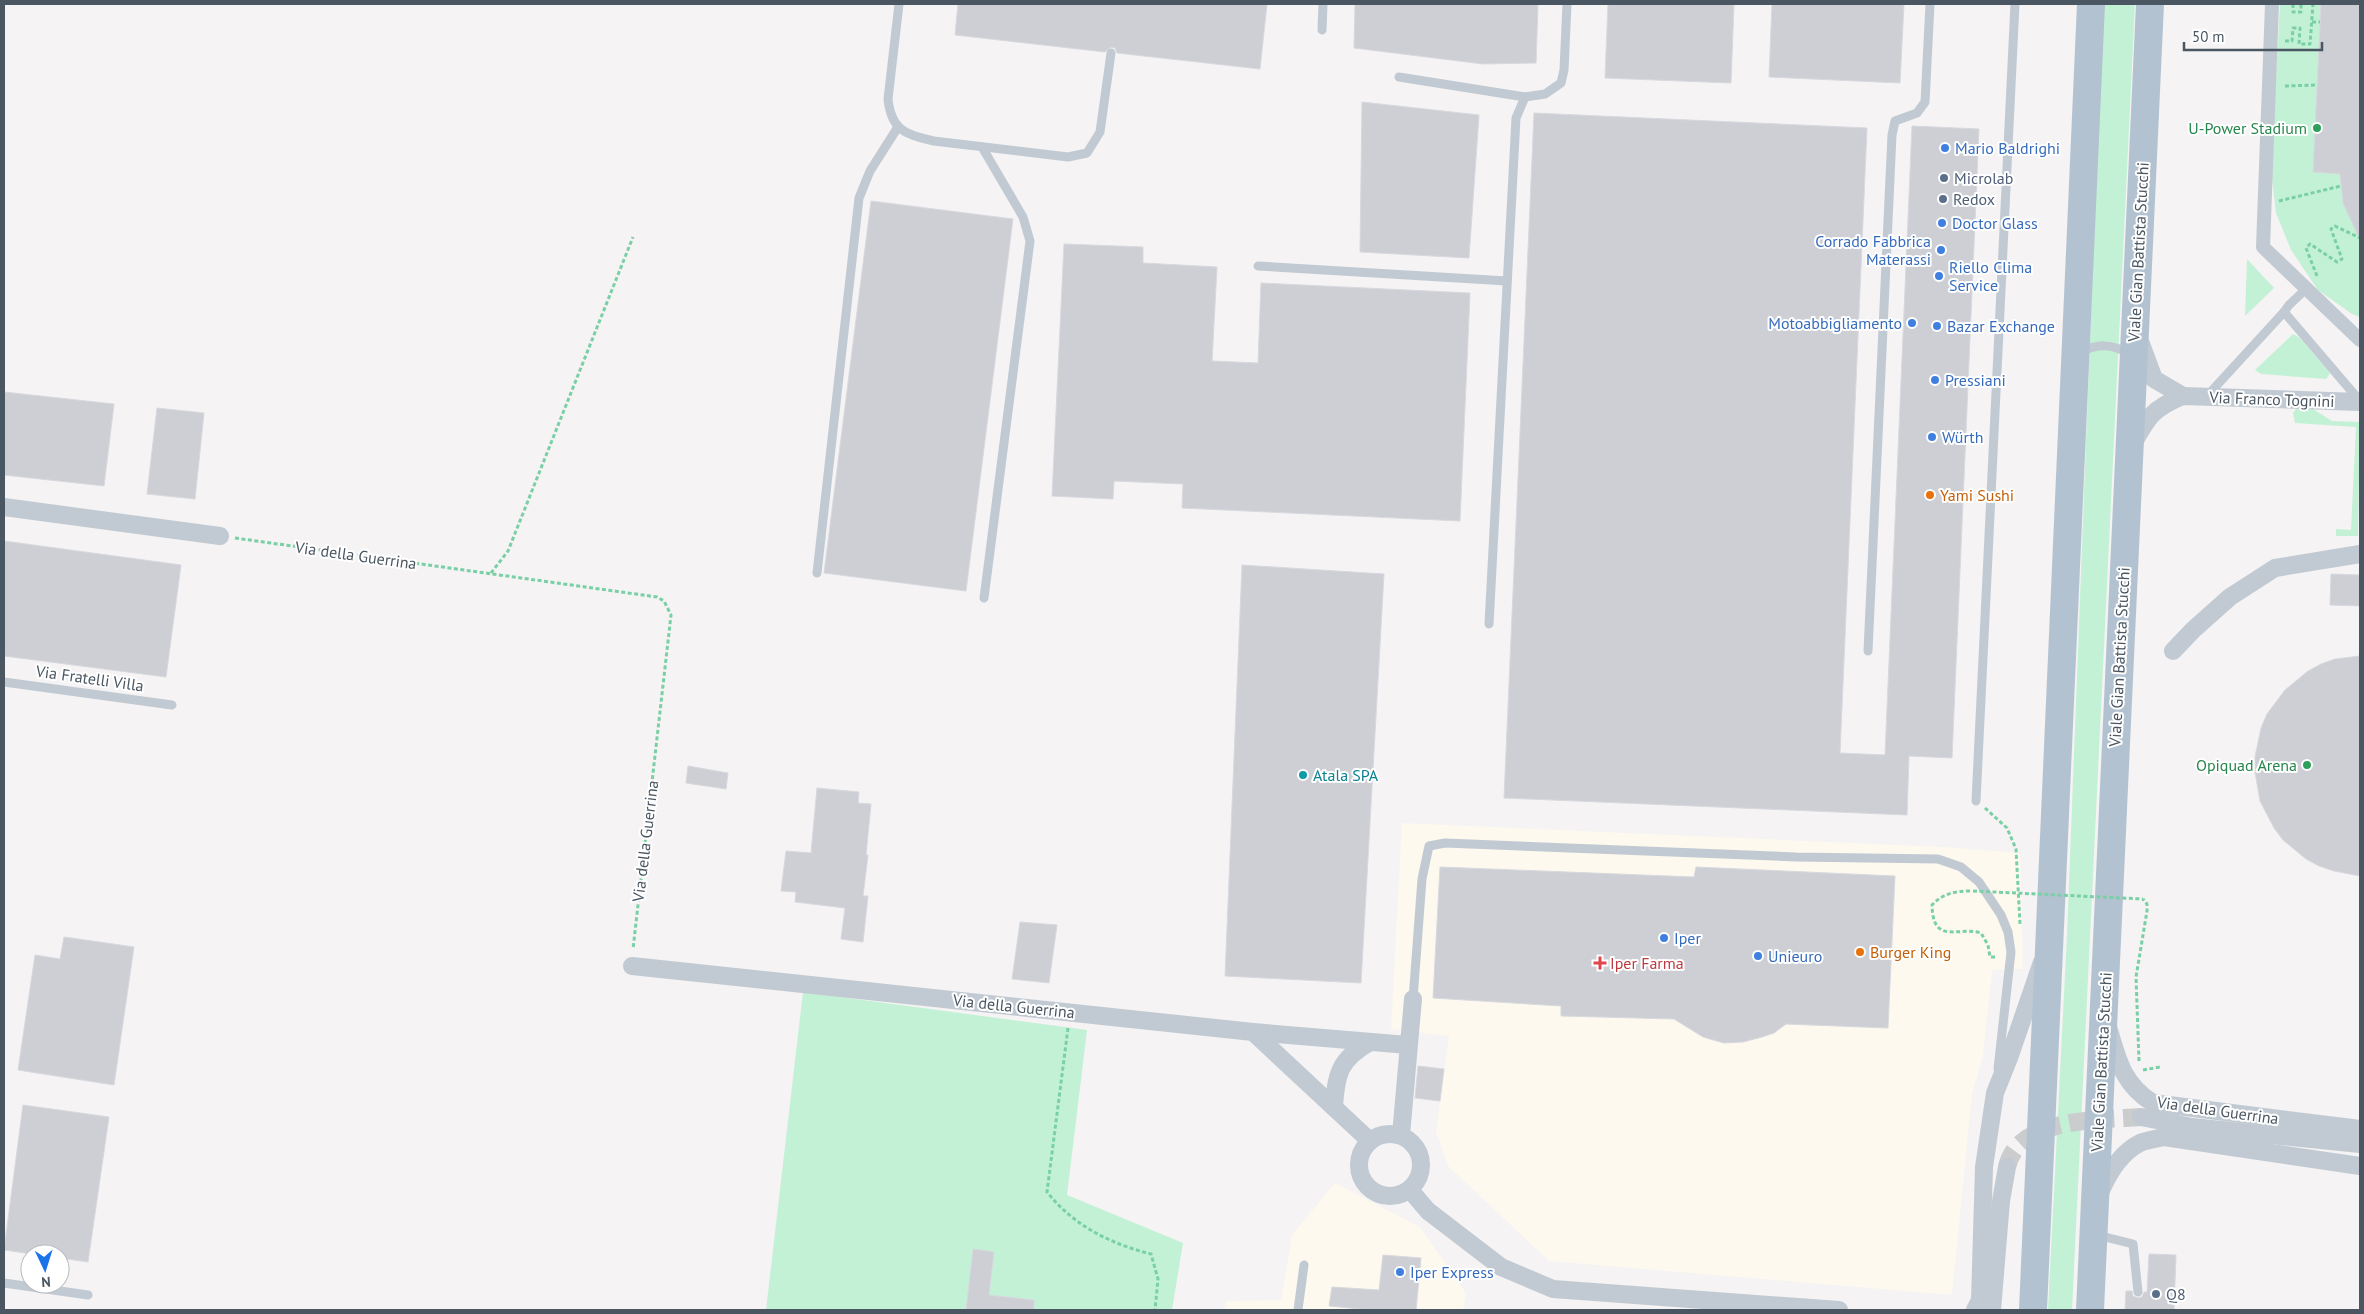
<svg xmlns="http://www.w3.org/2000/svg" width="2364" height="1314" viewBox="0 0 2364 1314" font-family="'PT Sans',sans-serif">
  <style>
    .commercial { fill: #fdf9ef }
    .green { fill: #c3f1d5 }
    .building { fill: #cdcfd5; stroke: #d7d9de }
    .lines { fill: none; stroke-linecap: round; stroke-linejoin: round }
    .minor-tunnel { stroke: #caccce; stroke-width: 18; stroke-dasharray: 18 9; stroke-linecap: butt }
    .path { stroke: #7ad0a6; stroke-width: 3; stroke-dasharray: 4 2.5; stroke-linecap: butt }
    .service { stroke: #c1cad2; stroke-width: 9 }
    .pedestrian { stroke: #c1cad2; stroke-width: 14 }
    .minor { stroke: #c1cad2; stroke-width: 18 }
    .primary { stroke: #b3c2d1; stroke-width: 28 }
    .path-bridge { stroke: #7ad0a6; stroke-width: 3; stroke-dasharray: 4 2.5; stroke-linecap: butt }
    .leisure-dot { fill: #2e9e5b; stroke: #fff; stroke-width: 2 }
    .shop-dot { fill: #3f7fe0; stroke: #fff; stroke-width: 2 }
    .service-dot { fill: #5c6f8a; stroke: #fff; stroke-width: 2 }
    .food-dot { fill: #e8710a; stroke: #fff; stroke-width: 2 }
    .culture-dot { fill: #0f9aa8; stroke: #fff; stroke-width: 2 }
    .health-dot { fill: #e0444e; stroke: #fff; stroke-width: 2 }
    .labels { text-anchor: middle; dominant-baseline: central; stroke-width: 4; stroke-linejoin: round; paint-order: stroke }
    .leisure-label { font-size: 16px; fill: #27864d; stroke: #fff; text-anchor: end }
    .shop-label { font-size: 16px; fill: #366cbe; stroke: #fff; text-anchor: start }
    .service-label { font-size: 16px; fill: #4e5e75; stroke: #fff; text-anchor: start }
    .street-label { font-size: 16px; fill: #4a5661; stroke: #fff }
    .food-label { font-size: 16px; fill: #c56008; stroke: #fff; text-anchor: start }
    .culture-label { font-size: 16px; fill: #0d838f; stroke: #fff; text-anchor: start }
    .health-label { font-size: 16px; fill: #be3a42; stroke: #fff; text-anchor: start }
  </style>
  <rect width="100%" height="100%" fill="#f5f3f3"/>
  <!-- commercial -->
  <g class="commercial">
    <path d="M1402,823L1943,847L2020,853L2023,969L1992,970L1983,1056L1972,1094L1952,1295L1549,1261L1448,1166L1436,1131L1449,1036L1391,1029Z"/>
    <path d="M1335,1183L1420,1227L1466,1293L1463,1310H1224L1226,1301L1281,1300L1292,1235Z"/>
  </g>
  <!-- green -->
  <g class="green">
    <path d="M2103,4H2135L2072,1310H2048L2067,935Z"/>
    <path d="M2280,4H2360V317L2352,314L2318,290L2291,250L2276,213L2271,170Z"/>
    <path d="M2247,259L2274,288L2245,316Z"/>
    <path d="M2293,334L2300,338L2330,373L2326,379L2261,374L2255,370Z"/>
    <path d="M2297,408L2313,409L2332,421L2360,422L2358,536H2336V529L2351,530L2356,427L2295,423L2293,413Z"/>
    <path d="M803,992L1087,1030L1067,1195L1183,1243L1172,1310H766Z"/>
  </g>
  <!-- building -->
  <g class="building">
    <path d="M958,4H1267L1260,69L1117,53L1115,48L1111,47L1105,52L955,35Z"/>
    <path d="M1355,4H1538L1536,63L1483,64L1354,48Z"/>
    <path d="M1608,4H1734L1731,83L1605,78Z"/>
    <path d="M1772,4H1904L1900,83L1769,77Z"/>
    <path d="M2321,4H2360V240L2343,203L2340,174L2313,172Z"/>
    <path d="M1362,102L1479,115L1469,258L1360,252Z"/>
    <path d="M1534,113L1867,128L1840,753L1885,755L1912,126L1979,129L1952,758L1909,756L1907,815L1504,798Z"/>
    <path d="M871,201L1013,219L966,591L824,573Z"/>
    <path d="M1064,244L1143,247V263L1217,267L1212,361L1258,363L1261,283L1470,293L1460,521L1182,508L1183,484L1114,481L1113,499L1052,496Z"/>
    <path d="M4,392L114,404L104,486L4,475Z"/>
    <path d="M157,408L204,413L195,499L147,494Z"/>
    <path d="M4,541L181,565L166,677L4,656Z"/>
    <path d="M1242,565L1384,574L1361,983L1225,976Z"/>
    <path d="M2331,574L2360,575V606L2330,605Z"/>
    <path d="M2360,656V876L2334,871L2319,866L2306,859L2283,840L2274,828L2260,801L2255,772V757L2261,728L2267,714L2285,690L2308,671L2321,664L2335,659Z"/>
    <path d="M688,766L728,773L726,789L686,783Z"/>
    <path d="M817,788L859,792L858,803L871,804L866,855H868L863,896H868L863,942L841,939L845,908L795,902L796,892L781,891L786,851L811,853Z"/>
    <path d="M1440,867L1694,877L1696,867L1895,876L1888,1028L1786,1024L1774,1033L1762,1037L1743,1042L1724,1043L1703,1037L1674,1019L1561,1016V1006L1433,998Z"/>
    <path d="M1020,922L1057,925L1049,983L1012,979Z"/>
    <path d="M64,937L134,947L114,1085L18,1070L35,955L60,959Z"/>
    <path d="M1418,1066L1444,1069L1440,1101L1415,1098Z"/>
    <path d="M23,1105L109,1117L88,1262L60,1258V1254H32L4,1250Z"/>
    <path d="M973,1249L994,1252L989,1295L1034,1300V1310H966Z"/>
    <path d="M2149,1254L2176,1255L2174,1310H2125L2126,1291H2132L2133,1296L2138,1298L2142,1297L2144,1292H2147Z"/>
    <path d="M1383,1255L1421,1258L1416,1310H1371L1329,1306L1332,1287L1379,1290Z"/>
  </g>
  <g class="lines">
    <!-- minor-tunnel -->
    <path class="minor-tunnel" d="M2007,1167C2018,1117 2101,1120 2141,1117"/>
    <!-- path -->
    <g class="path">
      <path d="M2293,4V12H2301V4"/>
      <path d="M2312,22H2320"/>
      <path d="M2285,41H2292L2293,28H2300L2299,44H2310L2313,4"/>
      <path d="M2285,86L2317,85"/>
      <path d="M2279,201L2341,186"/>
      <path d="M2317,276L2306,248L2310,244L2337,262L2342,259L2331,229L2335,226L2360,238"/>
      <path d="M235,538L657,597L664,601L671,615L633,949"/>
      <path d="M491,573L508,551L633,237"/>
      <path d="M1985,808L2007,828L2016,849L2020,924"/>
      <path d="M1970,891C1955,891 1942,894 1932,905C1933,946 1958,926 1981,933L1988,945L1990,957H1997"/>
      <path d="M1068,1028L1047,1192C1074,1226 1111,1244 1151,1254L1158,1279L1155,1310"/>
      <path d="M2139,1061L2136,977L2147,911V904L2143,899"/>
      <path d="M2143,1070L2160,1067"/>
    </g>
    <!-- service -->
    <g class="service">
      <path d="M899,4L888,99C891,130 906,135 934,141L1068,157L1087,153L1100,132L1111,53"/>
      <path d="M1322,30L1323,4"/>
      <path d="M1399,77L1525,97"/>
      <path d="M982,147L1023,217L1030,241L984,598"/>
      <path d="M1258,266L1507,281"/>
      <path d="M2284,312L2360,401"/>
      <path d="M2080,352C2097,344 2112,343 2129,354"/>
      <path d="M2207,396L2284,312L2289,305L2307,288"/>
      <path d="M817,573L859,198L870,171L898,127"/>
      <path d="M1489,624L1516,118L1525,97L1545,94L1561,83L1564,70L1567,4"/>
      <path d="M1868,651L1892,135L1895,121L1917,113L1925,102L1930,4"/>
      <path d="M4,682L172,705"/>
      <path d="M1976,801L2015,4"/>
      <path d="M1413,999L1422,879L1429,846L1445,843L1796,857L1938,859L1961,867L1979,882L2001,915L2008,932L2011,952L1998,1069"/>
      <path d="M2097,1235L2133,1244L2138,1292"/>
      <path d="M4,1283L88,1295"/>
      <path d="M1298,1310L1304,1265"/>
    </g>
    <!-- pedestrian -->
    <path class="pedestrian" d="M2272,4L2263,247L2360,340"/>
    <!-- minor -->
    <g class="minor">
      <path d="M2141,344L2154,379L2183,396"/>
      <path d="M2133,444C2148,417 2153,408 2183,396L2360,402"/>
      <path d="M4,507L220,536"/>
      <path d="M2173,651L2193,630L2230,597L2275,568L2360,554"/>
      <path d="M632,966L1253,1032L1408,1045"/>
      <path d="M2109,1030C2118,1062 2124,1085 2153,1103L2360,1129"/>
      <path d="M1253,1032L1370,1141"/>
      <path d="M1334,1107C1336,1075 1339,1059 1370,1042"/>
      <path d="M2141,1117L2192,1127L2360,1144"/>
      <circle cx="1390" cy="1165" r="31"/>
      <path d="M1401,1135L1413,999"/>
      <path d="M1410,1190L1428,1211L1501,1267L1553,1289L1839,1310"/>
      <path d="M2100,1193C2108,1174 2120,1153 2140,1143C2147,1140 2156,1139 2164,1137L2360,1166"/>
      <path d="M1975,1310L1980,1300L1984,1167L1995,1093L2009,1058L2042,962"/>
      <path d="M1992,1310L2001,1201L2007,1167"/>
    </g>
    <!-- primary -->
    <g class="primary">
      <path d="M2033,1310L2091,4"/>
      <path d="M2090,1310L2150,4"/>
    </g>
    <!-- path-bridge -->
    <path class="path-bridge" d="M1973,891L2143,899"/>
  </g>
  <!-- markers -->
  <g class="leisure-dot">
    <circle cx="2317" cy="128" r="5"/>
    <circle cx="2307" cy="765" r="5"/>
  </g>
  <g class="shop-dot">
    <circle cx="1945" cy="148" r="5"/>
    <circle cx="1942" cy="223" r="5"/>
    <circle cx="1941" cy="250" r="5"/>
    <circle cx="1939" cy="276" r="5"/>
    <circle cx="1912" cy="323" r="5"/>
    <circle cx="1937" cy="326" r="5"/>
    <circle cx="1935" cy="380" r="5"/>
    <circle cx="1932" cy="437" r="5"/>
    <circle cx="1664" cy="938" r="5"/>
    <circle cx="1758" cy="956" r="5"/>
    <circle cx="1400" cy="1272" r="5"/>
  </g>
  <g class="service-dot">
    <circle cx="1944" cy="178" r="5"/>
    <circle cx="1943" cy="199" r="5"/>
    <circle cx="2156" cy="1294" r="5"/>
  </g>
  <g class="food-dot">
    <circle cx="1930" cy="495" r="5"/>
    <circle cx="1860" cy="952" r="5"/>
  </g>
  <circle class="culture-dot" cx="1303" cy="775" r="5"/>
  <path class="health-dot" d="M1597.5 955.5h5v5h5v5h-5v5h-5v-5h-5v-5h5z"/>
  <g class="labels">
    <!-- leisure labels -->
    <g class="leisure-label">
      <text x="2307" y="128">U-Power Stadium</text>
      <text x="2297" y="765">Opiquad Arena</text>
    </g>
    <!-- shop labels -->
    <g class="shop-label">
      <text x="1955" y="148">Mario Baldrighi</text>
      <text x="1952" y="223">Doctor Glass</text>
      <text x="1931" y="241" text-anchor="end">Corrado Fabbrica<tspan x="1931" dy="18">Materassi</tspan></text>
      <text x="1949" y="267">Riello Clima<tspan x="1949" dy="18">Service</tspan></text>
      <text x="1902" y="323" text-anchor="end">Motoabbigliamento</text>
      <text x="1947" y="326">Bazar Exchange</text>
      <text x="1945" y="380">Pressiani</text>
      <text x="1942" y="437">Würth</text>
      <text x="1674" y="938">Iper</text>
      <text x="1768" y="956">Unieuro</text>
      <text x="1410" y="1272">Iper Express</text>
    </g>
    <!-- service labels -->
    <g class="service-label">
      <text x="1954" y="178">Microlab</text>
      <text x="1953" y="199">Redox</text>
      <text x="2166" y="1294">Q8</text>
    </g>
    <!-- street labels -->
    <g class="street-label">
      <text transform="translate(2138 252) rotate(-87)">Viale Gian Battista Stucchi</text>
      <text transform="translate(2272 399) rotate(2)">Via Franco Tognini</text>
      <text transform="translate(356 555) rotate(8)">Via della Guerrina</text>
      <text transform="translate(2119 657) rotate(-87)">Viale Gian Battista Stucchi</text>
      <text transform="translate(90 678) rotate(8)">Via Fratelli Villa</text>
      <text transform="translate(645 841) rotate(-83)">Via della Guerrina</text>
      <text transform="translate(1014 1006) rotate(6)">Via della Guerrina</text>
      <text transform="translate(2101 1062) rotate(-87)">Viale Gian Battista Stucchi</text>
      <text transform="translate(2218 1110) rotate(8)">Via della Guerrina</text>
    </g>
    <!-- food labels -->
    <g class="food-label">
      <text x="1940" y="495">Yami Sushi</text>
      <text x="1870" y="952">Burger King</text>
    </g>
    <!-- culture labels -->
    <g class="culture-label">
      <text x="1313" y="775">Atala SPA</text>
    </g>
    <!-- health labels -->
    <g class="health-label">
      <text x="1610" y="963">Iper Farma</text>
    </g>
  </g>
  <!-- border -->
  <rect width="2364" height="1314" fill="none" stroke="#4a5661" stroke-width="10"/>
  <!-- north arrow -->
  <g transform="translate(45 1269) rotate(176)"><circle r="24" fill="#ffffff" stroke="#b7bbc0"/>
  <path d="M0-4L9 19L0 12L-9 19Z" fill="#1a73e8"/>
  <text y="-8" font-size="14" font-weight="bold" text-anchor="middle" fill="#4a5661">N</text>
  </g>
  <!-- scale -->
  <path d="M2184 42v8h138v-8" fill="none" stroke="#4a5661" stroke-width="2.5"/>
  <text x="2192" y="42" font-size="15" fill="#4a5661" stroke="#ffffff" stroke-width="4" paint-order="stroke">50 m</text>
</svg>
